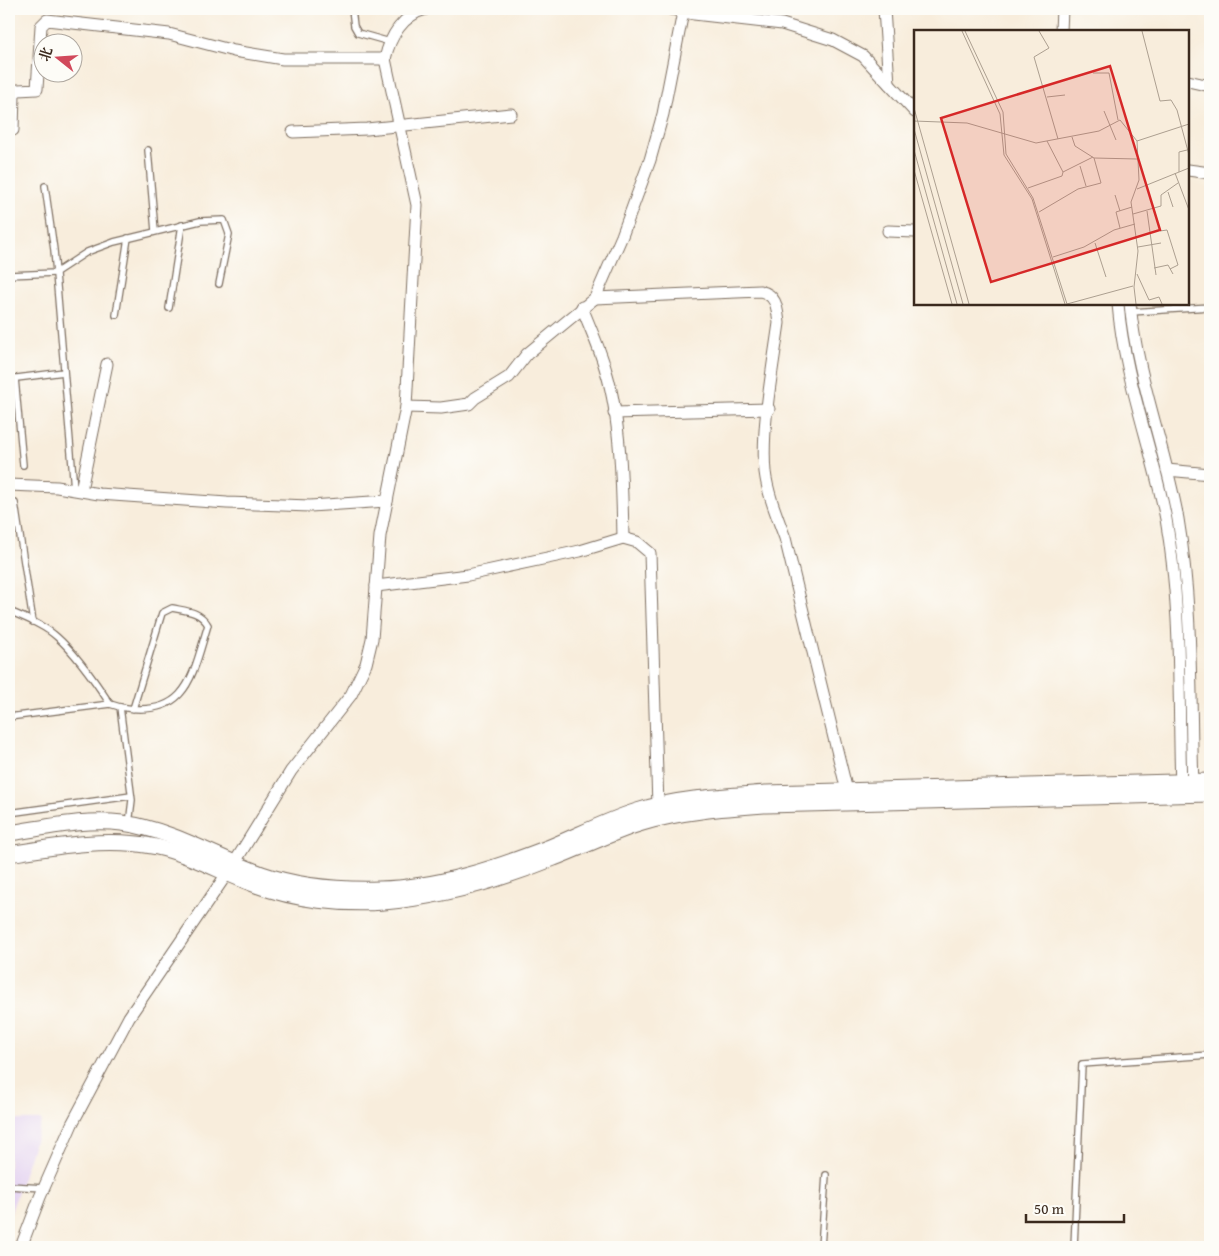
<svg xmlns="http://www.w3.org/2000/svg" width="1219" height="1256" viewBox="0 0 1219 1256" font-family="'Gentium Book Plus','Noto Serif SC',serif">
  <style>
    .built { fill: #e4d3f1 }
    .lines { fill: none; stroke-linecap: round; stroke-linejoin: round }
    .service-casing { stroke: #7d6e60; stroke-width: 8 }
    .minor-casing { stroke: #7d6e60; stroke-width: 13 }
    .tertiary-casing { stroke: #7d6e60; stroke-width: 17 }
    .service { stroke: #fff; stroke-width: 5.5 }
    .minor { stroke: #fff; stroke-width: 11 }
    .tertiary { stroke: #fff; stroke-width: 15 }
    .inset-road { fill: none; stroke: #ac9f90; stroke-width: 1 }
    .view { fill: #d62828; fill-opacity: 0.15; stroke: #d62828; stroke-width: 2.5 }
    .inset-edge { fill: none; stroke: #3b2a1e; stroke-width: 2.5 }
  </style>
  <rect width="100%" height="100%" fill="#fdfcf7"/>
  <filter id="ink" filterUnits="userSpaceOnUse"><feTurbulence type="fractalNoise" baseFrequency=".02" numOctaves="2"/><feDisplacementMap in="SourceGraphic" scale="10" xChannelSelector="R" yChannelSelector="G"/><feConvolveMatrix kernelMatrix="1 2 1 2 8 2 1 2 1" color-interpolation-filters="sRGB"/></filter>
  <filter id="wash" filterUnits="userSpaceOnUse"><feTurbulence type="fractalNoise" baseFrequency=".0096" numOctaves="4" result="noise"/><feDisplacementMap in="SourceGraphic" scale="20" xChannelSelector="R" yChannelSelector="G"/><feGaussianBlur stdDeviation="1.12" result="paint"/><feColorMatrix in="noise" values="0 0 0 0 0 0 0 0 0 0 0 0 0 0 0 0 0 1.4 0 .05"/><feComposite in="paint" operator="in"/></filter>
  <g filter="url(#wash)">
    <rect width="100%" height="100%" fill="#f8eddc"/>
    <!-- built -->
    <path class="built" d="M9,1120H42L9,1218Z"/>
  </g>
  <g filter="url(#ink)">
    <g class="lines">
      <defs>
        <g id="service">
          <path d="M352,9L354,26L358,33L390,42"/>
          <path d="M148,150L155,231"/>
          <path d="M45,186L54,250L74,489"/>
          <path d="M9,275L55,273L87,252L114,242L200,221L224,220L229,234L219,284"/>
          <path d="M169,308L182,225"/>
          <path d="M1131,312L1210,307"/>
          <path d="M116,315L128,238"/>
          <path d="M15,378L23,465"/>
          <path d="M9,379L64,372"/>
          <path d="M9,503H15L33,622"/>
          <path d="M9,611C25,618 44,625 57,637C75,653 97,684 110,704"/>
          <path d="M120,707C188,719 192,676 208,625C200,611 186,611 172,608L162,613L133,709"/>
          <path d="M9,717L110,704L120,707L132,800L129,824"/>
          <path d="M9,813L131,796"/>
          <path d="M9,1186L44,1188"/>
          <path d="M821,1247L826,1175"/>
          <path d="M1074,1247L1082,1064L1210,1055"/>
        </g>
        <g id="minor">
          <path d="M670,9L694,14L782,24L833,40L863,56L915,112"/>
          <path d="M884,9L889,84"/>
          <path d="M1061,31L1062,9"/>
          <path d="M1188,81L1210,86"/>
          <path d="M13,130L14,94L18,90L37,89L41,26L47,20L169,34L234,51L283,59H385"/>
          <path d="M293,132L367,129L511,114"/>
          <path d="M1188,170L1210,173"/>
          <path d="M888,231L915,232"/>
          <path d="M595,298L760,291C777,295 777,308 779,323C773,367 761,428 765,472C768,495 777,516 785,538L847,791"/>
          <path d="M1118,304C1124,377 1152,447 1166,519C1182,608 1178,699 1181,788"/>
          <path d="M1130,304C1137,377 1165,447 1178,519C1193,607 1190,698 1193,788"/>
          <path d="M582,307C590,328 600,349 606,371C621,420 622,486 623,538"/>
          <path d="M406,407L441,408L469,404L475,398L509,377L527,354L595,298L622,236L650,160L663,114L683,12"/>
          <path d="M614,413L769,409"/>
          <path d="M1167,470L1210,474"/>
          <path d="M9,485L57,487L99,494L227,503L310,506L387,501"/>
          <path d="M81,490L107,364"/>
          <path d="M376,586L468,575L580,551L623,538L637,542L650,553L658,806"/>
          <path d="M21,1247L40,1197L72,1124L129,1017L235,862L291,771L351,695L366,664L372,639L380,536L406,407L417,205L385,59C390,36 403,15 426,9"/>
        </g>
        <g id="tertiary">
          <path d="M9,833C45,828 85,818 122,823C173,830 215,857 262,874C299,887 340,890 379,889C437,888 496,868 550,847C579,835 608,820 637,811C678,798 724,796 766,793L1210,781"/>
          <path d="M9,854C58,846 108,837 157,847C192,855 223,873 256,885C295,900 343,905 384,902C443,897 500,880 554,858C583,847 612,832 642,823C682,811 725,808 766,805L1210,794"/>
        </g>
      </defs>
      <!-- service casing -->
      <use href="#service" class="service-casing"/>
      <!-- minor casing -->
      <use href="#minor" class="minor-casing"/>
      <!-- tertiary casing -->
      <use href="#tertiary" class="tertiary-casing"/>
      <!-- service -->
      <use href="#service" class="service"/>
      <!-- minor -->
      <use href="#minor" class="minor"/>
      <!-- tertiary -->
      <use href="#tertiary" class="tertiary"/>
    </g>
  </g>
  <!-- overview -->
  <g transform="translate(914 30)">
    <rect width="275" height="275" fill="#f8eddc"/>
    <path class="inset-road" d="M48,1L86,84L90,125L118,169L151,274M51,1L89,82L92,124L119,168L153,274M125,1L135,18L120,27L144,109M228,1L246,71L257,70L263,80L275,125M179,43H195L204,90M133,67L151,65M0,78L55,274M190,81L202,110M0,91L53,93L122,113L185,101L206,90L223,111M0,99L49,274M158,107L161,116L180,128L223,129M133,111L149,142M0,120L43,274M166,136L172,156M0,140L38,274M265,142V122L273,120M261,143L275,180M114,158L148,146L149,142L179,127M223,159L275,138M254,162L259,177M201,165L206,181M240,179L246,201L253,200L264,235L256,239M233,181L242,245M125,182L164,159L187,153L180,128M219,184L247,176V165L264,153M206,198L202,182L218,177M181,213L192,247M224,217L247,213M139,227L170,217L200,200L221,194M240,238L254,235L259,244M223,244L235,270L245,267L248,274M153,274L219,256M222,274L220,257L224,221L217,172L225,150L223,111L275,94"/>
    <path class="view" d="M196,36L246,200L77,252L27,88Z"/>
    <rect width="275" height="275" class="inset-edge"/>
  </g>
  <!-- margin -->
  <rect width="1219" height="1256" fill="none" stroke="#fdfcf7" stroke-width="30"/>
  <!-- north arrow -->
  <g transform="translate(58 58) rotate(287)"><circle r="24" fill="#fdfcf7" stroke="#afa8a0"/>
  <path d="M0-4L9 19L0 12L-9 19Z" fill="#d1495b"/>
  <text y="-8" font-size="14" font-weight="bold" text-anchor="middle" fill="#3b2a1e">北</text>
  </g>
  <!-- scale -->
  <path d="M1026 1214v8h98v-8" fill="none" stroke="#3b2a1e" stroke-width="2.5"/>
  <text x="1034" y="1214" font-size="15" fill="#3b2a1e" stroke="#fdfcf7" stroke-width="4" paint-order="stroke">50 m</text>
</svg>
